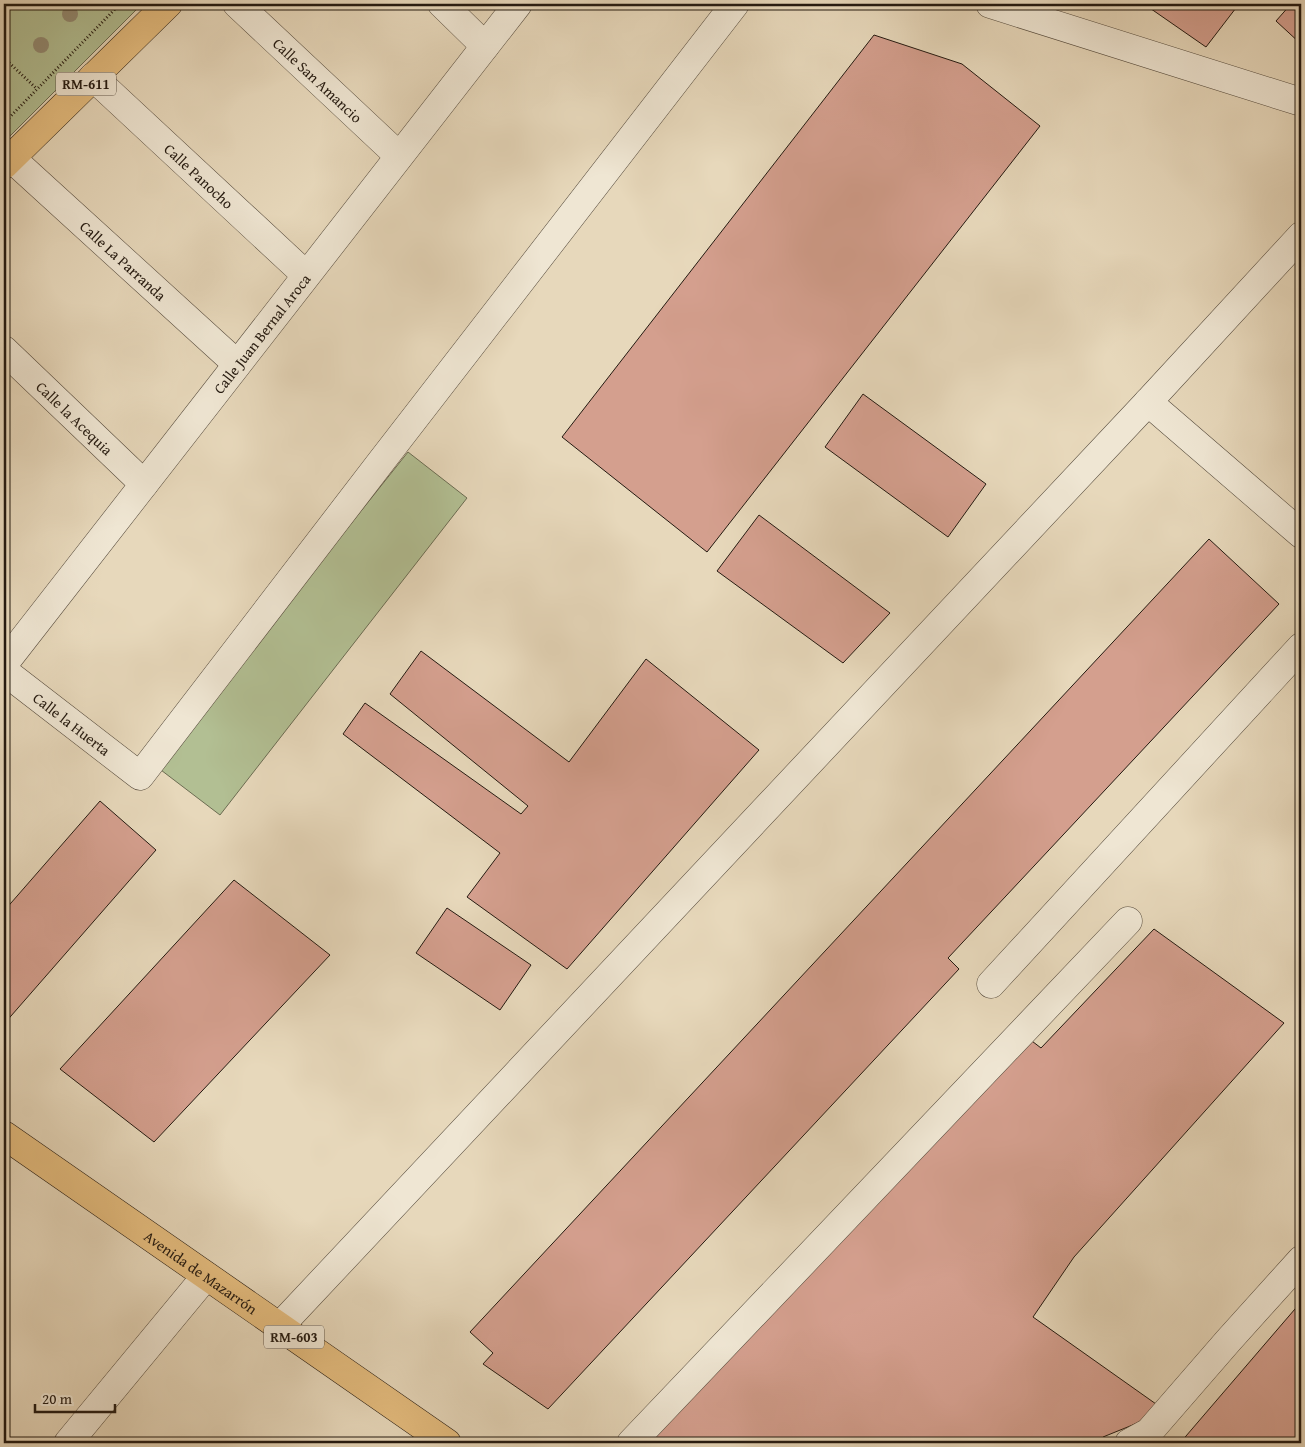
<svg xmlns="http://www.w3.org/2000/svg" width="1305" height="1447" viewBox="0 0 1305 1447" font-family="'Gentium Book Plus',serif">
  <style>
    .green { fill: #b2bf93; stroke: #6b6c52 }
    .building { fill: #d49f8e; stroke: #241a11 }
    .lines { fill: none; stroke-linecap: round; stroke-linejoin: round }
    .minor-casing { stroke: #554a3c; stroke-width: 29 }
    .major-casing { stroke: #241a11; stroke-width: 29 }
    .path { stroke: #241a11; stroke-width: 3; stroke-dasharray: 1 2.5; stroke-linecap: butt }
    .minor { stroke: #efe6d3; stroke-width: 28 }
    .major { stroke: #e4bc7e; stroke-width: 28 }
    .tree { fill: #938b73 }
    .labels { text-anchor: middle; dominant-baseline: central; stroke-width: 4; stroke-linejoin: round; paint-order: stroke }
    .shield { fill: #efe6d3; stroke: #61574b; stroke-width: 1 }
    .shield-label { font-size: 14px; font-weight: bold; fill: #241a11 }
    .street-label { font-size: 15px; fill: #241a11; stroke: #efe6d3 }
  </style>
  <rect width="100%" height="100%" fill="#e7d8bb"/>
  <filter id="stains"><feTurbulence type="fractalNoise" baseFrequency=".004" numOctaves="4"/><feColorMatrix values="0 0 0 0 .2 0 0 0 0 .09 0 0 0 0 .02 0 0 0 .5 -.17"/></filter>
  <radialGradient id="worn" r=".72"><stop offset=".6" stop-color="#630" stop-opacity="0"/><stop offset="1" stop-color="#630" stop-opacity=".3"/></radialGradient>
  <!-- green -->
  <g class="green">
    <path d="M4,4H142L4,142Z"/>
    <path d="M408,452L467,498L220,815L157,767Z"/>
  </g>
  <!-- building -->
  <g class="building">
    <path d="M1144,4H1239L1206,47Z"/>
    <path d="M1291,4H1301V44L1276,21Z"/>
    <path d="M874,35L962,64L1040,126L707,552L562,437Z"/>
    <path d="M863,394L986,484L948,537L825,447Z"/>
    <path d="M759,515L890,613L843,663L717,571Z"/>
    <path d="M1209,539L1279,604L948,958L959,969L548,1409L483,1364L493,1353L470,1332Z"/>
    <path d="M421,651L569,762L646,659L759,750L567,969L467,897L500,853L343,734L365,703L521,814L528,806L390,694Z"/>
    <path d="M100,801L156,850L4,1024V911Z"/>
    <path d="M234,880L330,955L154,1142L60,1069Z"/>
    <path d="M447,908L531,965L500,1010L416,953Z"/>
    <path d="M1154,929L1284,1023L1074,1257L1033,1317L1156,1404L1140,1422L1103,1437L1097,1443H640L1028,1038L1041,1048Z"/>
    <path d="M1301,1302V1443H1180Z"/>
  </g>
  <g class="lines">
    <defs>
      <g id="minor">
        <path id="s1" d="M237,4L399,156"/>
        <path d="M442,4L485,46"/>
        <path d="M990,4L1301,102"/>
        <path id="s2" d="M93,77L306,275"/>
        <path id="s3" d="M11,158L237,364"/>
        <path id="s4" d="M4,350L144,484"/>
        <path d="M1148,402L1301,534"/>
        <path id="s5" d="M4,664L518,4"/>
        <path id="s6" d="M4,671L140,776L380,463L735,4"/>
        <path d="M991,984L1301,647"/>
        <path d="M279,1327L1148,402L1301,236"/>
        <path d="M68,1443L206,1276"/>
        <path d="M631,1443L1128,921"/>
        <path d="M1129,1443L1149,1432L1228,1341L1301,1260"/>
      </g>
      <g id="major">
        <path d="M4,165L168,4"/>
        <path id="s7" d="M4,1135L447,1443"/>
      </g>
    </defs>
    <!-- minor casing -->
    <use href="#minor" class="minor-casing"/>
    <!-- major casing -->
    <use href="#major" class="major-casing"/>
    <!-- path -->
    <g class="path">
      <path d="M4,58L37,89"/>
      <path d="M4,123L120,4"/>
    </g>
    <!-- minor -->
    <use href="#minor" class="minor"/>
    <!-- major -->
    <use href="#major" class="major"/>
  </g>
  <!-- trees -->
  <g class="tree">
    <circle cx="70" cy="14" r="8"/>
    <circle cx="41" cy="45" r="8"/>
  </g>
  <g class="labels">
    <!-- shield labels -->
    <g class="shield">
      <rect x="56" y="72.5" width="60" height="23" rx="4"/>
      <rect x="264" y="1325.5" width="60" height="23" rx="4"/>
    </g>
    <g class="shield-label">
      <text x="86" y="84">RM-611</text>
      <text x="294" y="1337">RM-603</text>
    </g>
    <!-- street labels -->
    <g class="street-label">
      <text stroke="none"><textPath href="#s1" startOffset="111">Calle San Amancio</textPath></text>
      <text stroke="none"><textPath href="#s2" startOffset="145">Calle Panocho</textPath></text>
      <text stroke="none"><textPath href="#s3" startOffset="152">Calle La Parranda</textPath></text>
      <text stroke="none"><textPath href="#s5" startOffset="419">Calle Juan Bernal Aroca</textPath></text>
      <text stroke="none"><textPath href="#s4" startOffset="98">Calle la Acequia</textPath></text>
      <text stroke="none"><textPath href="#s6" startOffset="86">Calle la Huerta</textPath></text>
      <text stroke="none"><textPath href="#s7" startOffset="240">Avenida de Mazarrón</textPath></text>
    </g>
  </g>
  <!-- margin -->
  <rect width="1305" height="1447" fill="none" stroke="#e7d8bb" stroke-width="20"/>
  <rect x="5" y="5" width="1295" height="1437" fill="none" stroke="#241a11" stroke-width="2.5"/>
  <rect x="10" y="10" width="1285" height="1427" fill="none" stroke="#241a11"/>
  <!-- scale -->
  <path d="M35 1404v8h80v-8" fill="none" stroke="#241a11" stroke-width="2.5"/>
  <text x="42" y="1404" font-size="15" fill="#241a11" stroke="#efe6d3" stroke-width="4" paint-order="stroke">20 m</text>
  <rect width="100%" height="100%" filter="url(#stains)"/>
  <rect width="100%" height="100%" fill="url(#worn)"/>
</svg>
